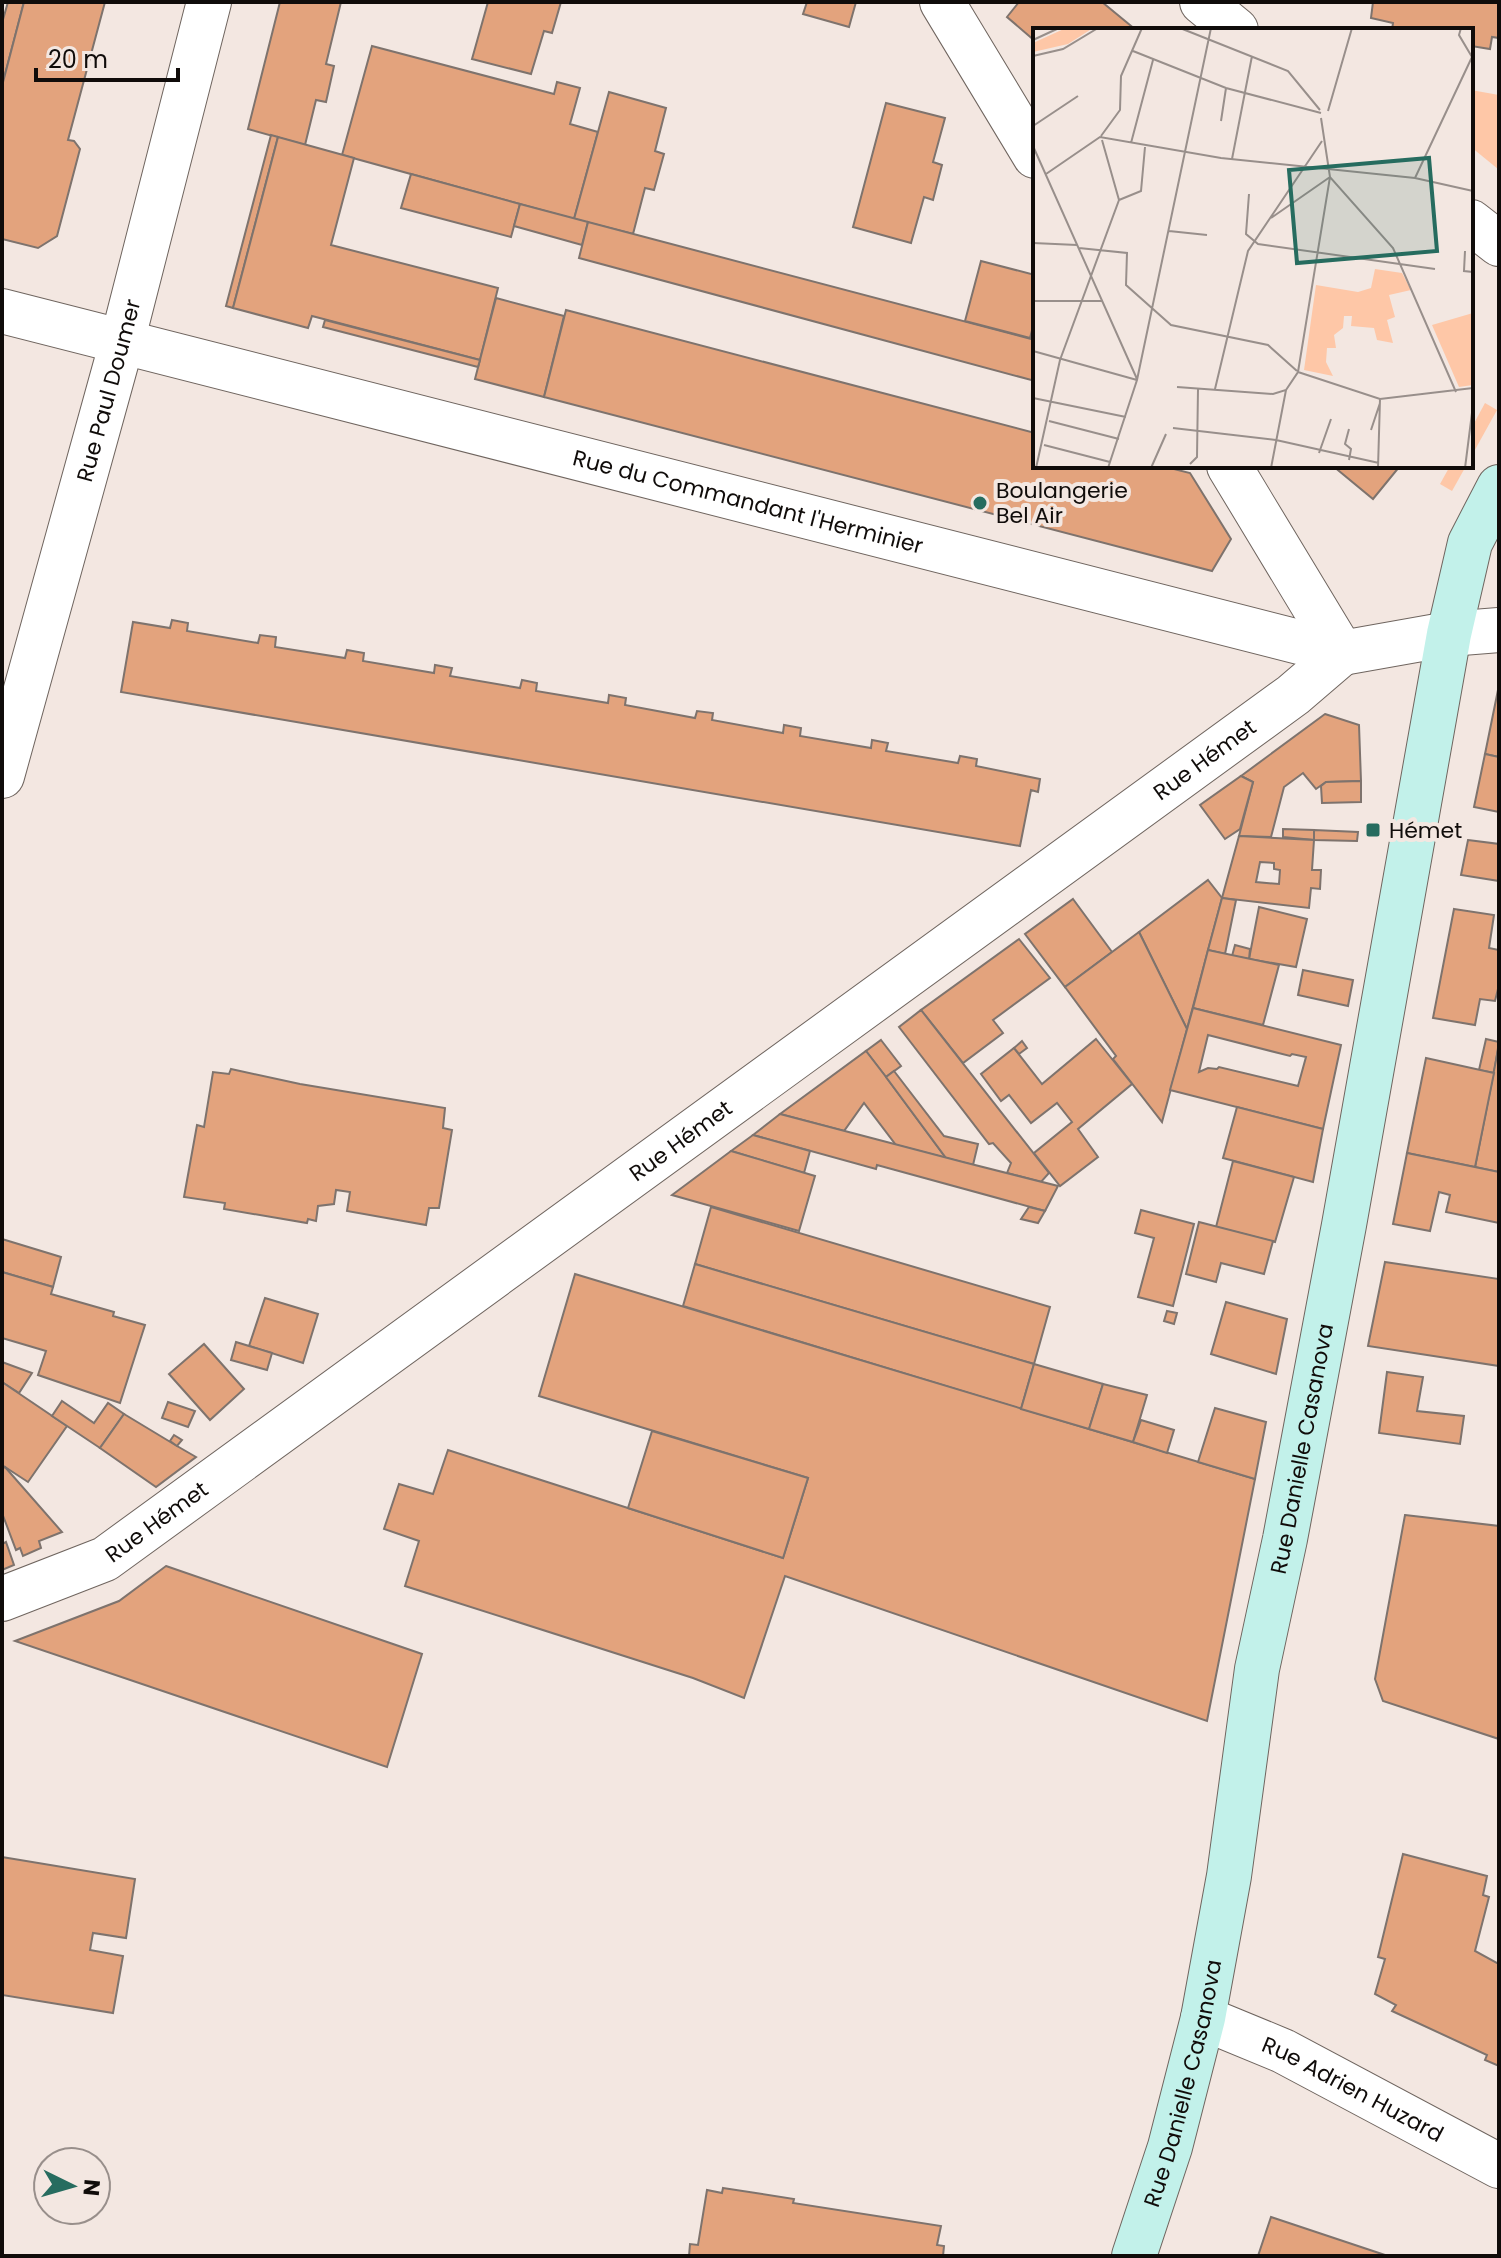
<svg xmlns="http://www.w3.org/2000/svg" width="1501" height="2258" viewBox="0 0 1501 2258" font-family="Poppins,sans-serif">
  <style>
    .green { fill: #fec7a7 }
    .building { fill: #e3a37d; stroke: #7e736d; stroke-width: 2; fill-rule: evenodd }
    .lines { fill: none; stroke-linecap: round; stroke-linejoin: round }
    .street-casing { stroke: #6f655f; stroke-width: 46 }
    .secondary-casing { stroke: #6f655f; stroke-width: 46 }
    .street { stroke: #fff; stroke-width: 44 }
    .secondary { stroke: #c2f1ea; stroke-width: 44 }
    .poi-dot { fill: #266c5f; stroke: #f3e7e1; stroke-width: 3 }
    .labels { text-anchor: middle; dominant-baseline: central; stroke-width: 8; stroke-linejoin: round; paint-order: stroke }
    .street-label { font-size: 22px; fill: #100c0a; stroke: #f3e7e1 }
    .poi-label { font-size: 22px; fill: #100c0a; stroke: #f3e7e1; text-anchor: start }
    .inset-road { fill: none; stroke: #988f8b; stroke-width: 2 }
    .view { fill: #266c5f; fill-opacity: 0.15; stroke: #266c5f; stroke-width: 4 }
    .inset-edge { fill: none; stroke: #100c0a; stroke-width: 4 }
  </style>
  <rect width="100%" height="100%" fill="#f3e7e1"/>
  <!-- green -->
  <g class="green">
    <path d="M1471,90L1499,95L1498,169L1471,147Z"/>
    <path d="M1485,403L1497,410L1471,457V429Z"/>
    <path d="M1450,466H1466L1452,491L1440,484Z"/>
  </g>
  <!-- building -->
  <g class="building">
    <path d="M8,2H24L2,86V23Z"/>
    <path d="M24,2H105L68,140L74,141L80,149L57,236L38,248L2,239V86Z"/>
    <path d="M280,2H341L326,64L334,66L326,102L316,100L305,145L248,129Z"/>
    <path d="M488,2H561L552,33L544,31L531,74L472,59Z"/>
    <path d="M807,2H856L849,27L803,14Z"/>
    <path d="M1019,2H1102L1136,30H1035V41L1007,17Z"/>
    <path d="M1373,2H1499V38L1492,37L1490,49L1471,46V30H1392L1393,23L1371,18Z"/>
    <path d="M372,46L554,94L557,82L580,88L570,124L598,132L574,219L342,155Z"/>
    <path d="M609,92L666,108L655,151L664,154L654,190L645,188L633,234L574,219Z"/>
    <path d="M886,103L945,118L933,162L942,165L933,200L924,197L911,243L853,227Z"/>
    <path d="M271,135L278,137L233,308L226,306Z"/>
    <path d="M278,137L354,158L331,245L498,288L480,360L312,316L308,328L233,308Z"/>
    <path d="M411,174L520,204L511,237L401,208Z"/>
    <path d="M520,204L588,222L582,245L514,226Z"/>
    <path d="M588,222L1035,340V381L579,258Z"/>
    <path d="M981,261L1035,275V319L1030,338L965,321Z"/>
    <path d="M496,298L564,316L544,397L475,379Z"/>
    <path d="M566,310L1035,433V466H1162L1190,473L1231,539L1212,571L544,397Z"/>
    <path d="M325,320L480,360L478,367L323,327Z"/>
    <path d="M1333,466H1400L1373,499Z"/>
    <path d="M172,620L188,623L187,631L258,643L260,635L276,637L275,647L345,658L347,650L364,653L363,661L434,673L435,665L452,668L450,676L520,688L522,680L537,683L536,691L608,703L609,695L626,698L625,705L695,718L697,711L713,713L712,720L783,733L784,725L801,728L800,736L871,748L872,740L888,743L886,751L958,763L960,756L977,759L976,766L1040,779L1038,792L1031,790L1020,846L121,692L133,622L170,628Z"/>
    <path d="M1499,685V757L1485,754Z"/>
    <path d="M1325,714L1359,725L1361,781L1326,782L1316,789L1303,773L1284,787L1271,837L1239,836L1253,782L1241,776Z"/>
    <path d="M1485,754L1499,757V812L1474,807Z"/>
    <path d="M1241,776L1253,782L1240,829L1225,839L1200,805Z"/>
    <path d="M1361,781V802L1322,803L1321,786L1326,782Z"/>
    <path d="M1283,829L1314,830V840L1283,837Z"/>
    <path d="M1314,830L1358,832L1357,841L1314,840Z"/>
    <path d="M1239,836L1314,840L1312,870H1321L1320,889L1311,888L1309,908L1222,898ZM1260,862L1274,863V869L1280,870L1279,884L1256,882Z"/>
    <path d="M1468,840L1499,844V881L1461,875Z"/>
    <path d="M1208,880L1222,898L1187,1029L1139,932Z"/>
    <path d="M1222,898L1236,900L1225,954L1208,950Z"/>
    <path d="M1073,899L1112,952L1065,987L1025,934Z"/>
    <path d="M1259,907L1307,919L1296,967L1249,959Z"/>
    <path d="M1454,909L1494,915L1489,948L1499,950V985L1495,1001L1480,999L1475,1025L1433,1018Z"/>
    <path d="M1139,932L1187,1029L1162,1122L1113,1059L1116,1056L1065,987Z"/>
    <path d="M1019,939L1050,978L993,1020L1003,1033L963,1063L921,1010Z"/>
    <path d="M1235,945L1250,949L1249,959L1232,956Z"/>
    <path d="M1208,950L1279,965L1263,1025L1193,1008Z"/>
    <path d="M1303,970L1353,980L1348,1006L1298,995Z"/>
    <path d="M1193,1008L1341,1045L1323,1129L1170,1090ZM1208,1035L1290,1056L1292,1054L1306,1057L1298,1086L1219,1067L1217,1069L1208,1068L1199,1072Z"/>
    <path d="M921,1010L1049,1173L1041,1182L1007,1173L1011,1163L993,1143L989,1144L899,1027Z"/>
    <path d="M1096,1039L1132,1084L1078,1129L1098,1157L1060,1186L1034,1153L1072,1122L1057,1103L1031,1123L1009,1095L1001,1101L981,1074L1014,1048L1042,1084Z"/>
    <path d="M1486,1039L1499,1042L1494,1073L1479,1070Z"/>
    <path d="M881,1040L901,1066L886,1077L866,1051Z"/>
    <path d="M1022,1041L1027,1048L1019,1054L1014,1048Z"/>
    <path d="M1499,1045V1172L1475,1167Z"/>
    <path d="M866,1051L886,1077L946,1158L896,1145L864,1103L844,1131L780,1114Z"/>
    <path d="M1426,1058L1494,1073L1475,1167L1407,1153Z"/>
    <path d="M231,1069L300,1084L445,1108L443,1128L452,1130L439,1208H429L426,1225L347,1211L350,1192L336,1190L334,1204L318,1206L316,1221L308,1219L307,1223L224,1209L225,1203L184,1197L197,1125L204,1127L213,1072L229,1074Z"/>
    <path d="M894,1071L944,1136L978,1144L973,1165L946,1158L886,1077Z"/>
    <path d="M1237,1107L1323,1129L1313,1182L1223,1158Z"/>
    <path d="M780,1114L963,1162L1058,1186L1045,1211L877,1165L876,1169L753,1135Z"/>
    <path d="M753,1135L810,1151L804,1173L731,1151Z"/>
    <path d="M731,1151L815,1176L799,1231L672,1195Z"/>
    <path d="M1407,1153L1499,1172V1223L1446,1212L1450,1195L1439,1192L1430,1231L1393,1224Z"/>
    <path d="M1233,1161L1294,1177L1275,1242L1216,1227Z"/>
    <path d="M711,1207L1050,1307L1034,1364L695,1264Z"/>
    <path d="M1029,1207L1045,1211L1038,1223L1021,1219Z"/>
    <path d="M1141,1210L1194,1224L1173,1306L1138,1297L1154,1238L1135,1233Z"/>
    <path d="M1199,1222L1273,1241L1264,1274L1221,1263L1216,1282L1186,1274Z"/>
    <path d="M2,1239L61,1257L53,1287L2,1272Z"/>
    <path d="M1385,1262L1499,1279V1366L1368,1346Z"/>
    <path d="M695,1264L1034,1364L1021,1409L683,1306Z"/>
    <path d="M2,1272L53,1287L51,1294L114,1312L113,1316L145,1325L120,1403L38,1375L46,1351L2,1338Z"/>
    <path d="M575,1274L1255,1479L1207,1721L785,1576L744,1698L693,1678L405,1586L419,1541L384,1529L399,1484L433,1494L448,1450L783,1558L808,1478L539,1396Z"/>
    <path d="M265,1298L318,1314L303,1363L249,1346Z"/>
    <path d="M1226,1302L1287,1319L1276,1374L1211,1354Z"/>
    <path d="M1167,1311L1177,1313L1174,1324L1164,1321Z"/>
    <path d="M236,1342L272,1353L267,1370L231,1360Z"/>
    <path d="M204,1344L244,1389L210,1420L169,1374Z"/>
    <path d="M2,1362L32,1373L19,1393L2,1382Z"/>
    <path d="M1034,1364L1103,1384L1089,1429L1021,1409Z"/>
    <path d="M1387,1372L1423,1377L1417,1411L1464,1416L1460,1444L1379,1433Z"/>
    <path d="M2,1382L67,1426L28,1482L2,1465Z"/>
    <path d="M1103,1384L1147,1395L1133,1442L1089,1429Z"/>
    <path d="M62,1401L94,1423L108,1403L124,1414L100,1448L52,1416Z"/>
    <path d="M168,1402L195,1411L188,1427L162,1418Z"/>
    <path d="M1215,1408L1266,1422L1255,1479L1198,1462Z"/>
    <path d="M124,1414L177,1446L196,1457L156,1487L100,1448Z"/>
    <path d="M1141,1420L1174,1430L1167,1453L1133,1442Z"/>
    <path d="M652,1431L808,1478L783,1558L628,1508Z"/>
    <path d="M174,1435L182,1440L177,1446L170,1441Z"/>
    <path d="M5,1467L62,1532L39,1541L41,1548L23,1556L20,1548L16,1550L2,1513V1469Z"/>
    <path d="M1405,1515L1499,1526V1739L1383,1701L1375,1679Z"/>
    <path d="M6,1542L14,1565L2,1570V1544Z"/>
    <path d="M166,1566L422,1654L387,1767L15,1641L119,1601Z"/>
    <path d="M1403,1854L1487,1876L1483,1895L1489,1897L1475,1951L1499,1964V2066L1485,2060L1487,2055L1392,2011L1396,2005L1375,1994L1385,1959L1378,1957Z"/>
    <path d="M2,1857L135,1879L126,1938L93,1933L90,1950L123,1956L113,2013L2,1995Z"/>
    <path d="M723,2188L794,2199L793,2203L941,2226L937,2245L944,2246L943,2256H689L690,2244L698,2245L707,2190L722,2193Z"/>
    <path d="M1271,2217L1388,2256H1258Z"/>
  </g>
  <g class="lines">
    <defs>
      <g id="street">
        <path d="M942,2L1035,156"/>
        <path d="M1202,2L1236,30"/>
        <path d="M1471,222L1499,244"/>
        <path id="s1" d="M2,311L1342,653L1449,634L1499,630"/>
        <path id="s2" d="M2,776L122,342L209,2"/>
        <path id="s3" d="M2,1599L105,1559L1293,695L1342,653L1229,466"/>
        <path id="s4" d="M1203,2018L1283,2051L1499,2166"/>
      </g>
      <g id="secondary">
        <path id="s5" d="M1134,2256L1170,2147L1203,2018L1229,1876L1257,1669L1285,1539L1344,1225L1449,634L1470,543L1499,487"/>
      </g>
    </defs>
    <!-- street casing -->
    <use href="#street" class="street-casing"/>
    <!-- secondary casing -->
    <use href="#secondary" class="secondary-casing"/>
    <!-- street -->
    <use href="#street" class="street"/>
    <!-- secondary -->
    <use href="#secondary" class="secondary"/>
  </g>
  <!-- markers -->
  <g class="poi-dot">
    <circle cx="980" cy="503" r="8"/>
    <rect x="1365" y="822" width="16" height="16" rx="4"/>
  </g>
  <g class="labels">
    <!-- street labels -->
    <g class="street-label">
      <text stroke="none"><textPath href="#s2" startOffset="400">Rue Paul Doumer</textPath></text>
      <text stroke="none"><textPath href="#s1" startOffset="770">Rue du Commandant l'Herminier</textPath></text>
      <text stroke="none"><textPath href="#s3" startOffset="1470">Rue Hémet</textPath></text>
      <text stroke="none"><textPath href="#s3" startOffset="822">Rue Hémet</textPath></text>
      <text stroke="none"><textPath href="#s5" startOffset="826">Rue Danielle Casanova</textPath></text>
      <text stroke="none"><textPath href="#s3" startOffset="174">Rue Hémet</textPath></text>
      <text stroke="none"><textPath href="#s5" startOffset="180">Rue Danielle Casanova</textPath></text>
      <text stroke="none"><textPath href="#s4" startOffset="166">Rue Adrien Huzard</textPath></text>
    </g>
    <!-- poi labels -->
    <g class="poi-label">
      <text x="996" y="490">Boulangerie<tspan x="996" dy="25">Bel Air</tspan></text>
      <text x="1389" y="830">Hémet</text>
    </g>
  </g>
  <!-- overview -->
  <g transform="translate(1033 28)">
    <rect width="440" height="440" fill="#f3e7e1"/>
    <path d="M33,0H60L35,16L0,24V15ZM342,241L369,245L378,262L356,267L362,289L354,292L360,315L344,312L341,300L318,298L319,288H311L310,300L301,307L303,320H294L293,334L300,348L271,342L283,257L325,264L338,260ZM440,285V357L426,359L399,297Z" fill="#fec7a7"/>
    <path class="inset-road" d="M147,0L255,43L287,82M428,0L426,7L439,29M0,12L26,0M100,23L193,60L288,85M0,28L30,21L65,0M295,83L319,0M188,93L193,60M0,98L45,68M68,108L87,82L88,48L109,0M98,115L120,32M0,118L104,351M199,131L219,28M13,146L67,109L188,130L382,150L440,163M382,150L439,29M216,166L213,206L225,216L402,241M86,172L108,163L112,119M238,190L297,149L360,220L423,364M136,203L174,207M0,215L44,217M46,220L94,225L93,257L138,297L235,317L264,343M432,223L431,243L440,244M0,273H70M0,323L104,352M265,344L347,371L440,360M144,359L240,366L253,362L265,344L297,149L288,90M182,361L215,223L289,113M0,370L93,389M16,393L86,411M140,400L243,412L346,435M316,401L312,416L318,421L316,432M338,402L347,375M11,417L77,434M286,425L298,391M157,436L164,429L165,361M3,440L27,332L86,172L69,112M75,440L104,352L178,0M118,440L133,406M238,440L253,362M345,440L347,371M432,440L440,377"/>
    <path class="view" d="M396,130L404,223L264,235L256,142Z"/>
    <rect width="440" height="440" class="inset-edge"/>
  </g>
  <!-- border -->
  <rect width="1501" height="2258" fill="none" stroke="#100c0a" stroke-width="8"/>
  <!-- north arrow -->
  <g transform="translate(72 2186) rotate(95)"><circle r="38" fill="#f3e7e1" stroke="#988f8b" stroke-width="2"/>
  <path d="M0-6L14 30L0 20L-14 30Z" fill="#266c5f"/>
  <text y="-12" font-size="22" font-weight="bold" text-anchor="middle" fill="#100c0a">N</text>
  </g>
  <!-- scale -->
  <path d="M36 68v12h142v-12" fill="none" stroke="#100c0a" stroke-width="4"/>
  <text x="48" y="68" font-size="24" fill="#100c0a" stroke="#f3e7e1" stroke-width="6" paint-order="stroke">20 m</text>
</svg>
